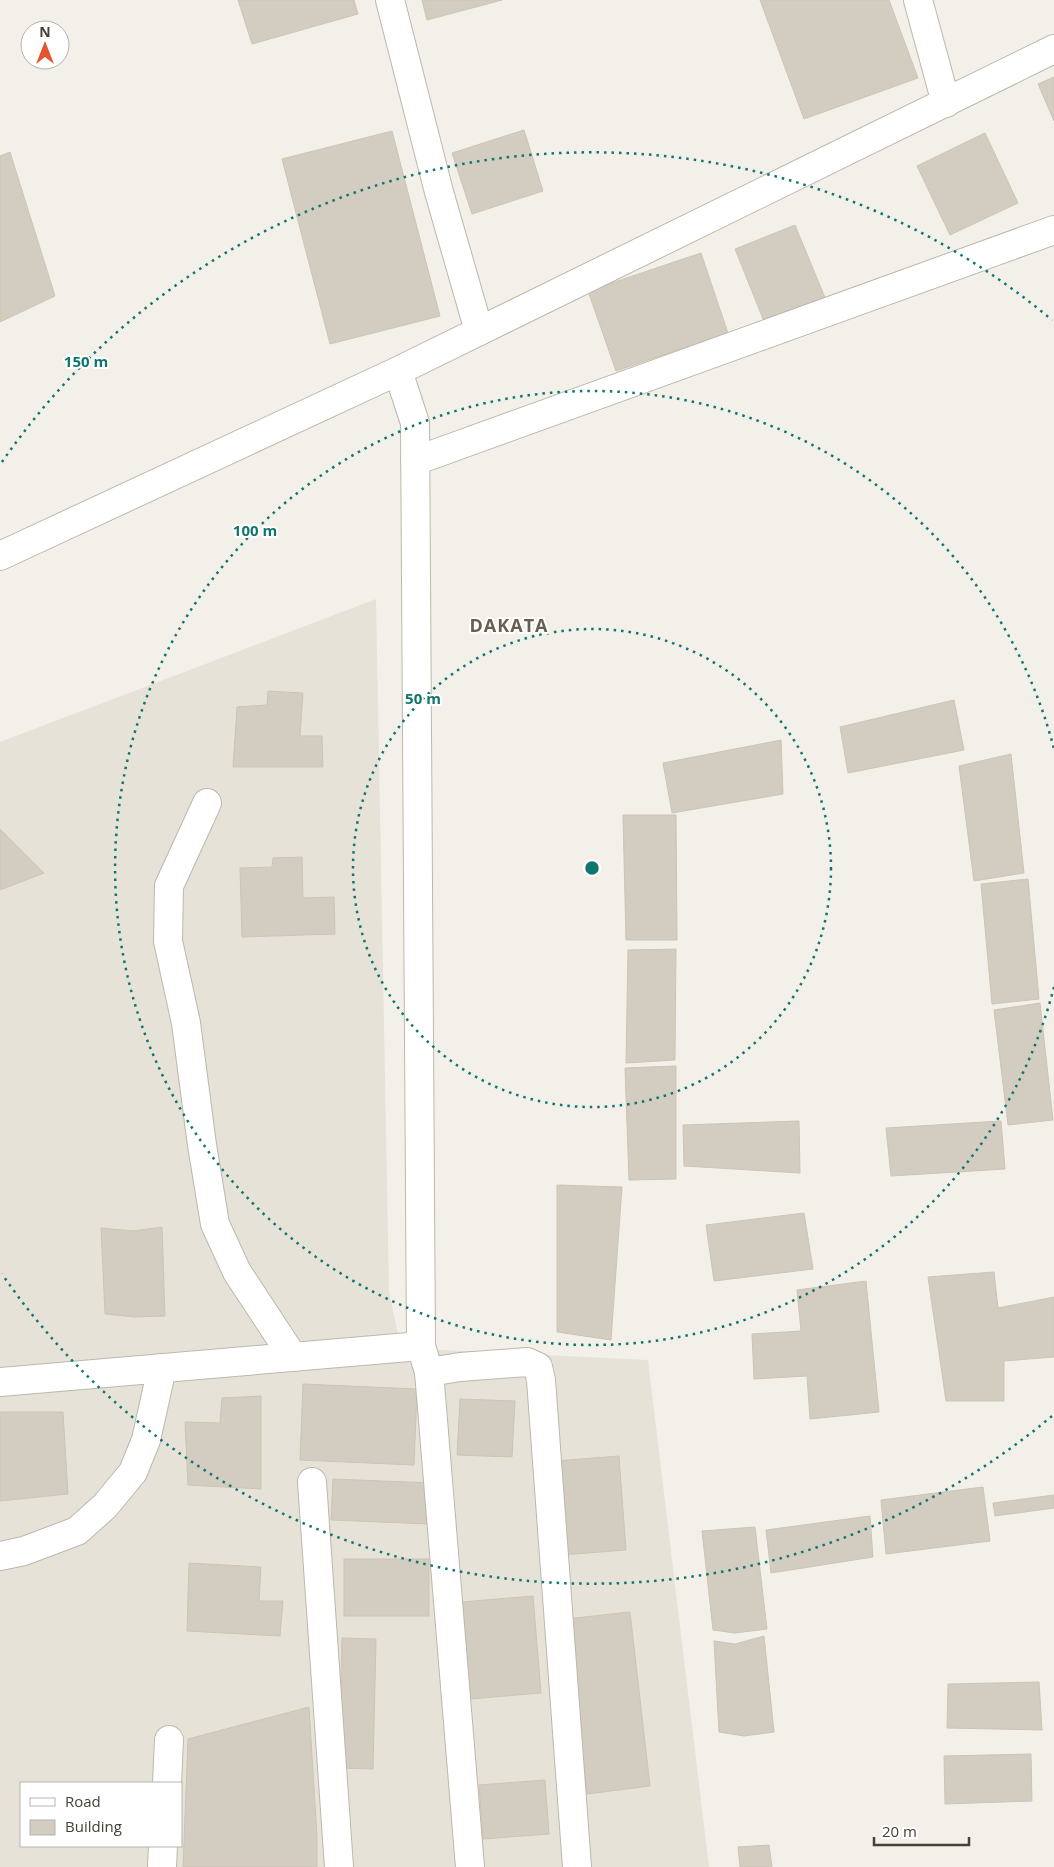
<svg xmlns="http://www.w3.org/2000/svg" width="1054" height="1867" viewBox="0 0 1054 1867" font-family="'Open Sans',sans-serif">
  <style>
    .residential { fill: #e6e2d8; fill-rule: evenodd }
    .building { fill: #d3ccc0; stroke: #cdc5b3 }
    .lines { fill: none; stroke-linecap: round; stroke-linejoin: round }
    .minor-casing { stroke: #bdb8ac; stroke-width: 30 }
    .minor { stroke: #fff; stroke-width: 28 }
    .ring { fill: none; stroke: #0f766e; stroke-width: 2.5; stroke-dasharray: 2.5 5 }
    .labels { text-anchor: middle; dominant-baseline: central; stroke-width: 4; stroke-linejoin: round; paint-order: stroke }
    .district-label { font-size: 18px; font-weight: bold; letter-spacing: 1px; fill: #675f50; stroke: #fff }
    .centre { fill: #0f766e; stroke: #fff; stroke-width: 2.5 }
    .ring-label { font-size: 15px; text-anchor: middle; font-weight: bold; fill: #0f766e; stroke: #fff; stroke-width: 4; stroke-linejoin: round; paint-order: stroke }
  </style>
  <rect width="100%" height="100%" fill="#f3f0e9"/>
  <!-- residential -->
  <path class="residential" d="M376,599L389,1292L401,1348L648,1360L709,1867H0V742ZM21,1783H181V1846H21Z"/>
  <!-- building -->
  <g class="building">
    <path d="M238,0H354L358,14L252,44Z"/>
    <path d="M422,0H502L427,20Z"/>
    <path d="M760,0H889L918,78L804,119Z"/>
    <path d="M1054,77V121L1038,84Z"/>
    <path d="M524,130L543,191L472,214L452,153Z"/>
    <path d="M392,131L440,316L330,344L282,159Z"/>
    <path d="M985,133L1018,203L950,235L917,166Z"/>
    <path d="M10,152L55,296L0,322V156Z"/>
    <path d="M795,225L826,300L765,324L735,249Z"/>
    <path d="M701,253L728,333L616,371L588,291Z"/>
    <path d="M268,691L303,693L300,736H322L323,767H233L237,707L267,705Z"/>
    <path d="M954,700L964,750L848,773L840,727Z"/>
    <path d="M781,740L783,794L672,813L663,763Z"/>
    <path d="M1011,754L1024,873L974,881L959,766Z"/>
    <path d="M623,815H676L677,940H626Z"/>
    <path d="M0,829L44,873L0,890Z"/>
    <path d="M302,857L303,898L334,897L335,934L242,937L240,868L272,867L273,858Z"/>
    <path d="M1028,879L1039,999L992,1004L981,884Z"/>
    <path d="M676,949L675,1060L626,1063L628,950Z"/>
    <path d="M1040,1003L1053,1120L1008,1125L994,1010Z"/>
    <path d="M676,1066V1179L629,1180L625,1068Z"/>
    <path d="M799,1121L800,1173L684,1166L683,1125Z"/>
    <path d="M1001,1121L1005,1169L891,1176L886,1128Z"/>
    <path d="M557,1185L622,1187L611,1340L557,1332Z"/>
    <path d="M804,1213L813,1269L714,1281L706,1225Z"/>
    <path d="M162,1227L165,1316L135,1317L105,1314L101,1228L133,1231Z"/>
    <path d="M994,1272L998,1308L1054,1297V1357L1004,1361V1401H946L928,1277Z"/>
    <path d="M866,1281L879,1412L810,1419L807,1376L754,1379L752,1334L801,1331L797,1290Z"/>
    <path d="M303,1384L417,1389L414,1465L300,1460Z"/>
    <path d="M261,1396V1489L188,1485L185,1422L220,1423L222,1398Z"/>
    <path d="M460,1399L515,1401L512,1457L457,1455Z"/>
    <path d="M0,1412H63L68,1494L0,1501Z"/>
    <path d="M619,1456L626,1550L562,1555L556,1461Z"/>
    <path d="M333,1479L431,1483L429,1524L331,1520Z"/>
    <path d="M983,1487L990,1541L886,1554L881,1500Z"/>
    <path d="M1054,1495V1508L995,1516L993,1503Z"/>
    <path d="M870,1516L873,1557L771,1573L766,1530Z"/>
    <path d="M755,1527L767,1629L735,1633L713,1630L702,1531Z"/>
    <rect x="344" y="1559" width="85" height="57"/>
    <path d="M189,1563L261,1567L259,1601H283L280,1636L187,1631Z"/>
    <path d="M533,1596L541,1693L470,1699L462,1602Z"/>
    <path d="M630,1612L650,1786L587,1794L566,1619Z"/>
    <path d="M764,1636L774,1732L744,1736L719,1732L714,1641L735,1644Z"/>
    <path d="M342,1638L376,1639L373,1769L339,1768Z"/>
    <path d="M1039,1682L1042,1730L947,1728L948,1684Z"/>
    <path d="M309,1707L317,1836V1867H183L188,1739Z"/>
    <path d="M1031,1754L1032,1801L945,1804L944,1756Z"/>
    <path d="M545,1780L549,1834L483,1839L479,1785Z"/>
    <path d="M769,1845L772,1867H740L738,1847Z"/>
  </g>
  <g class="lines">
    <defs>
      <g id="minor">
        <path d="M390,0L439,192L479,331"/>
        <path d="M918,0L946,103"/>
        <path d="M398,371L415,423L421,1346L429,1372L470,1867"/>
        <path d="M415,461L1054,230"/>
        <path d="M0,556L398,371L1054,49"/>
        <path d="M207,803L169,886L168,941L186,1023L202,1145L215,1224L237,1272L293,1357"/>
        <path d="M429,1372L460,1367L527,1362L538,1367L541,1380L577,1867"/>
        <path d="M0,1382L421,1346"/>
        <path d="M312,1482L339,1867"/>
        <path d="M0,1556L24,1551L77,1531L105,1506L133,1472L146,1440L162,1368"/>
        <path d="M167,1783L169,1740"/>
        <path d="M162,1867L163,1846"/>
      </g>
    </defs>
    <!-- minor casing -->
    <use href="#minor" class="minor-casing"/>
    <!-- minor -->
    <use href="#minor" class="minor"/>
  </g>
  <!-- distance rings -->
  <g class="ring">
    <circle cx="592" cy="868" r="239"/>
    <path d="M1054 987A477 477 0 1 1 1054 749"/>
    <path d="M1052 1416A716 716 0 0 1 2 1274M2 462A716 716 0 0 1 1052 320"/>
  </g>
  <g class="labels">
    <!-- district labels -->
    <g class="district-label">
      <text x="509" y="625">DAKATA</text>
    </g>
  </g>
  <circle cx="592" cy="868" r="8" class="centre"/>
  <g class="ring-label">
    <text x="86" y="367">150 m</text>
    <text x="255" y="536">100 m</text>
    <text x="423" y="704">50 m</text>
  </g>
  <!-- legend -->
  <rect x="20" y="1782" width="162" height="65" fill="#ffffff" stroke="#b5b3af"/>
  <rect x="30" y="1798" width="25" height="8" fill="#ffffff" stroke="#b5b3af"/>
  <text x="65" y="1807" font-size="15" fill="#464138">Road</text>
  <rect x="30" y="1820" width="25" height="15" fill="#d3ccc0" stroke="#b5b3af"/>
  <text x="65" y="1832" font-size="15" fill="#464138">Building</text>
  <!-- north arrow -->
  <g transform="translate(45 45)"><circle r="24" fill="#ffffff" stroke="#b5b3af"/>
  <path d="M0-4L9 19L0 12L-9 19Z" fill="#e4542f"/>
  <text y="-8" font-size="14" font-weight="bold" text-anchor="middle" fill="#464138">N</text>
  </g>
  <!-- scale -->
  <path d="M874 1837v8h95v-8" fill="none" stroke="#464138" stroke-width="2.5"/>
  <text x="882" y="1837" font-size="15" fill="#464138" stroke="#ffffff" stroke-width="4" paint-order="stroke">20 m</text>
</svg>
